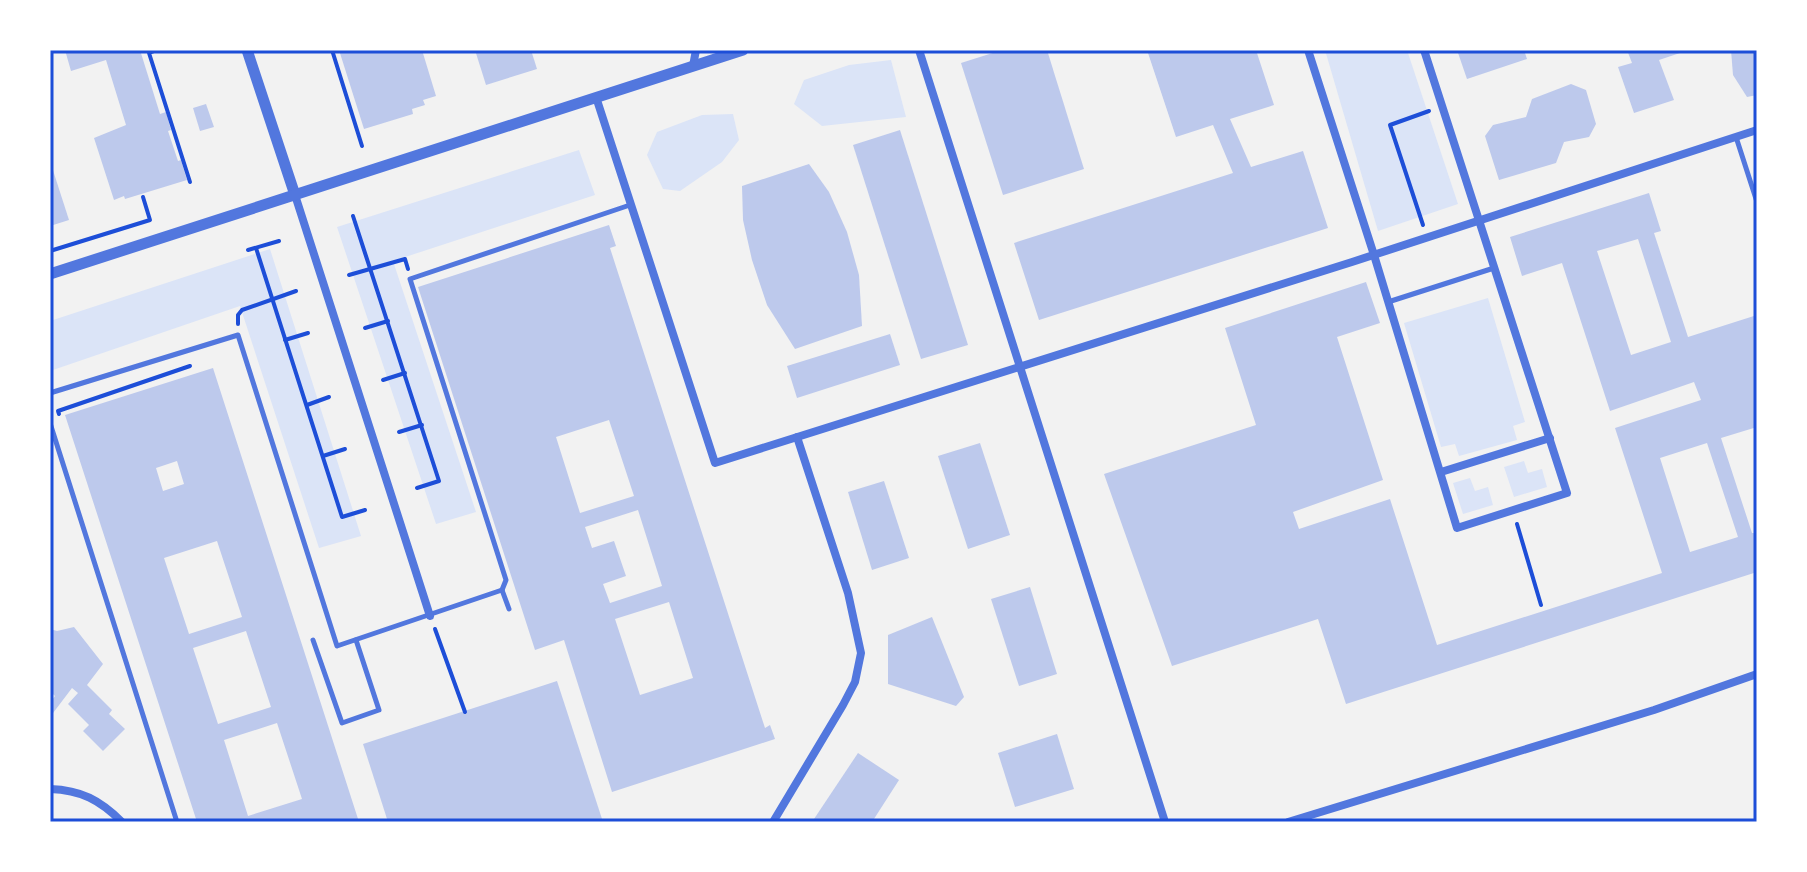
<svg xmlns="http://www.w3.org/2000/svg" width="1807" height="872" viewBox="0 0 1807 872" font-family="Karla,sans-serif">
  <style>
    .green { fill: #dbe4f7 }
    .building { fill: #bdc9ec; fill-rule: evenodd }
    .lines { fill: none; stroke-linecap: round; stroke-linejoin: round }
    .path { stroke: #1d4ed8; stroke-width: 4 }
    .service { stroke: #5277de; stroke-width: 5 }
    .minor { stroke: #5277de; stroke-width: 8 }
    .tertiary { stroke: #5277de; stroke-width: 11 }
    .neatline { fill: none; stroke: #1d4ed8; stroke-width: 3 }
  </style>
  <rect width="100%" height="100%" fill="#f2f2f2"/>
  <!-- green -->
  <g class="green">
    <path d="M1325,50H1407L1458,204L1378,231Z"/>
    <path d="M891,60L906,117L822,126L794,104L804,80L849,65Z"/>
    <path d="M733,114L739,140L722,162L680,191L663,189L647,155L657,132L702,115Z"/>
    <path d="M579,150L595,195L393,261L476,512L436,524L337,227Z"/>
    <path d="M270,249L361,536L319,548L240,306L50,371V321Z"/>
    <path d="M1488,298L1525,422L1513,426L1517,440L1459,456L1455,444L1441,447L1404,323Z"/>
    <path d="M1524,461L1528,473L1542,469L1547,487L1514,497L1504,467Z"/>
    <path d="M1470,478L1475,491L1488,487L1493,505L1463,514L1453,483Z"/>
  </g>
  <!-- building -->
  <g class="building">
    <path d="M65,50H140L160,114L166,112L171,130L168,131L178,161L181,160L187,180L125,199L124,196L114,200L94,138L126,125L106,60L71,71Z"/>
    <path d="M339,50H422L436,96L423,100L425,105L412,109L413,114L364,129Z"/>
    <path d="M475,50H531L537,69L486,85Z"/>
    <path d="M1002,50H1047L1084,169L1003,195L961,63Z"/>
    <path d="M1147,50H1256L1274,105L1230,119L1251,167L1303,151L1328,228L1039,320L1014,243L1233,173L1213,125L1176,137Z"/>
    <path d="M1457,50H1524L1527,59L1467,79Z"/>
    <path d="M1627,50H1679L1680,53L1659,60L1674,100L1634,113L1618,67L1632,63Z"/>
    <path d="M1731,50H1757V95L1747,97L1733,75Z"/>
    <path d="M1571,84L1586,90L1596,124L1589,137L1564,142L1556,163L1499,180L1485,136L1493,125L1526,117L1532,99Z"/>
    <path d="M206,104L214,127L200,131L193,108Z"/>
    <path d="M900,130L968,345L921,359L853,145Z"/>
    <path d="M50,161L69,220L50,226Z"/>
    <path d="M809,164L829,192L847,232L859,275L862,326L795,349L767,305L752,260L743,220L742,186Z"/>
    <path d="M1649,193L1661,231L1654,233L1688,337L1757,315V427L1721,438L1752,533H1757V572L1346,704L1318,619L1172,666L1104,474L1256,425L1225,328L1366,282L1380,323L1337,337L1383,480L1293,512L1299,529L1390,499L1437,645L1662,573L1615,428L1701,400L1694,382L1610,411L1562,263L1522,276L1510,237ZM1638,239L1671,342L1631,355L1597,251ZM1707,443L1738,537L1690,552L1660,458Z"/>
    <path d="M609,225L616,246L610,248L765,728L770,725L775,739L612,792L564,640L535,650L418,287ZM609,420L634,496L580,513L556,437ZM638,510L662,586L610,603L603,584L626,576L614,541L592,548L585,527ZM669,602L693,678L640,695L615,619Z"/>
    <path d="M890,334L900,365L797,398L787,366Z"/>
    <path d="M213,368L359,822H197L65,415ZM177,461L184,484L163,491L156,468ZM217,541L242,617L189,634L164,558ZM246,631L271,707L218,724L193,648ZM277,723L302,799L248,816L224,740Z"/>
    <path d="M980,443L1010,535L968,549L938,456Z"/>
    <path d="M884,481L909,558L872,570L848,492Z"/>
    <path d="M1030,587L1057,674L1019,686L991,599Z"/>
    <path d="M932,617L964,697L956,706L888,684V635Z"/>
    <path d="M74,627L103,664L87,685L112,710L109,714L125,729L103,751L83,731L89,725L68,704L78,693L72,688L50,717V703L55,696L50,691V629L57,631Z"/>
    <path d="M557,681L603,822H388L363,744Z"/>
    <path d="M1057,734L1074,789L1015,807L998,753Z"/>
    <path d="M858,753L899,780L872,822H812Z"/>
  </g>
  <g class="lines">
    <!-- path -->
    <g class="path">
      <path d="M157,50L149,53L190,182"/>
      <path d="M332,50L362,146"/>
      <path d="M353,216L439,481L417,488"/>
      <path d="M1423,225L1390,125L1429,111"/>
      <path d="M256,248L342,517L365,510"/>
      <path d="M248,250L279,241"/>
      <path d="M50,251L150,220L143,197"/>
      <path d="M349,275L405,259L408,269"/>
      <path d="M238,324V315L242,310L296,291"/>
      <path d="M365,328L388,321"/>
      <path d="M285,340L308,333"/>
      <path d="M383,380L405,373"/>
      <path d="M307,405L329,397"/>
      <path d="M59,414L58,411L190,366"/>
      <path d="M399,432L422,425"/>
      <path d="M323,456L345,449"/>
      <path d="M1517,524L1541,605"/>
      <path d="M435,629L465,712"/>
    </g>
    <!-- service -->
    <g class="service">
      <path d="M1736,137L1757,202"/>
      <path d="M1388,302L1494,268"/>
      <path d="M50,393L238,335L337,646L502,590"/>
      <path d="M50,423L177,822"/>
      <path d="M502,590L506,580L410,279L630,205"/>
      <path d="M502,590L509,609"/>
      <path d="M313,640L342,723L379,710L356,640"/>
    </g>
    <!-- minor -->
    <g class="minor">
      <path d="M919,50L1165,822"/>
      <path d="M1308,50L1374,255L1457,528L1567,493L1424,50"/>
      <path d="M693,66L696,50"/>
      <path d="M596,97L715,463L1352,262L1757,130"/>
      <path d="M295,195L430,616"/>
      <path d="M1441,472L1550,438"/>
      <path d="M50,789C81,790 100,800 122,822"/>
      <path d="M773,822L843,705L855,682L861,653L848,593L797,437"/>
      <path d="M1288,822L1654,710L1757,674"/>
    </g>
    <!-- tertiary -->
    <g class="tertiary">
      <path d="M247,50L295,195"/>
      <path d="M50,274L743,50"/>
    </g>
  </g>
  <!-- border -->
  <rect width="1807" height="872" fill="none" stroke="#ffffff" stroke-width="104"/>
  <rect x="52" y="52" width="1703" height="768" class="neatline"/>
</svg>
